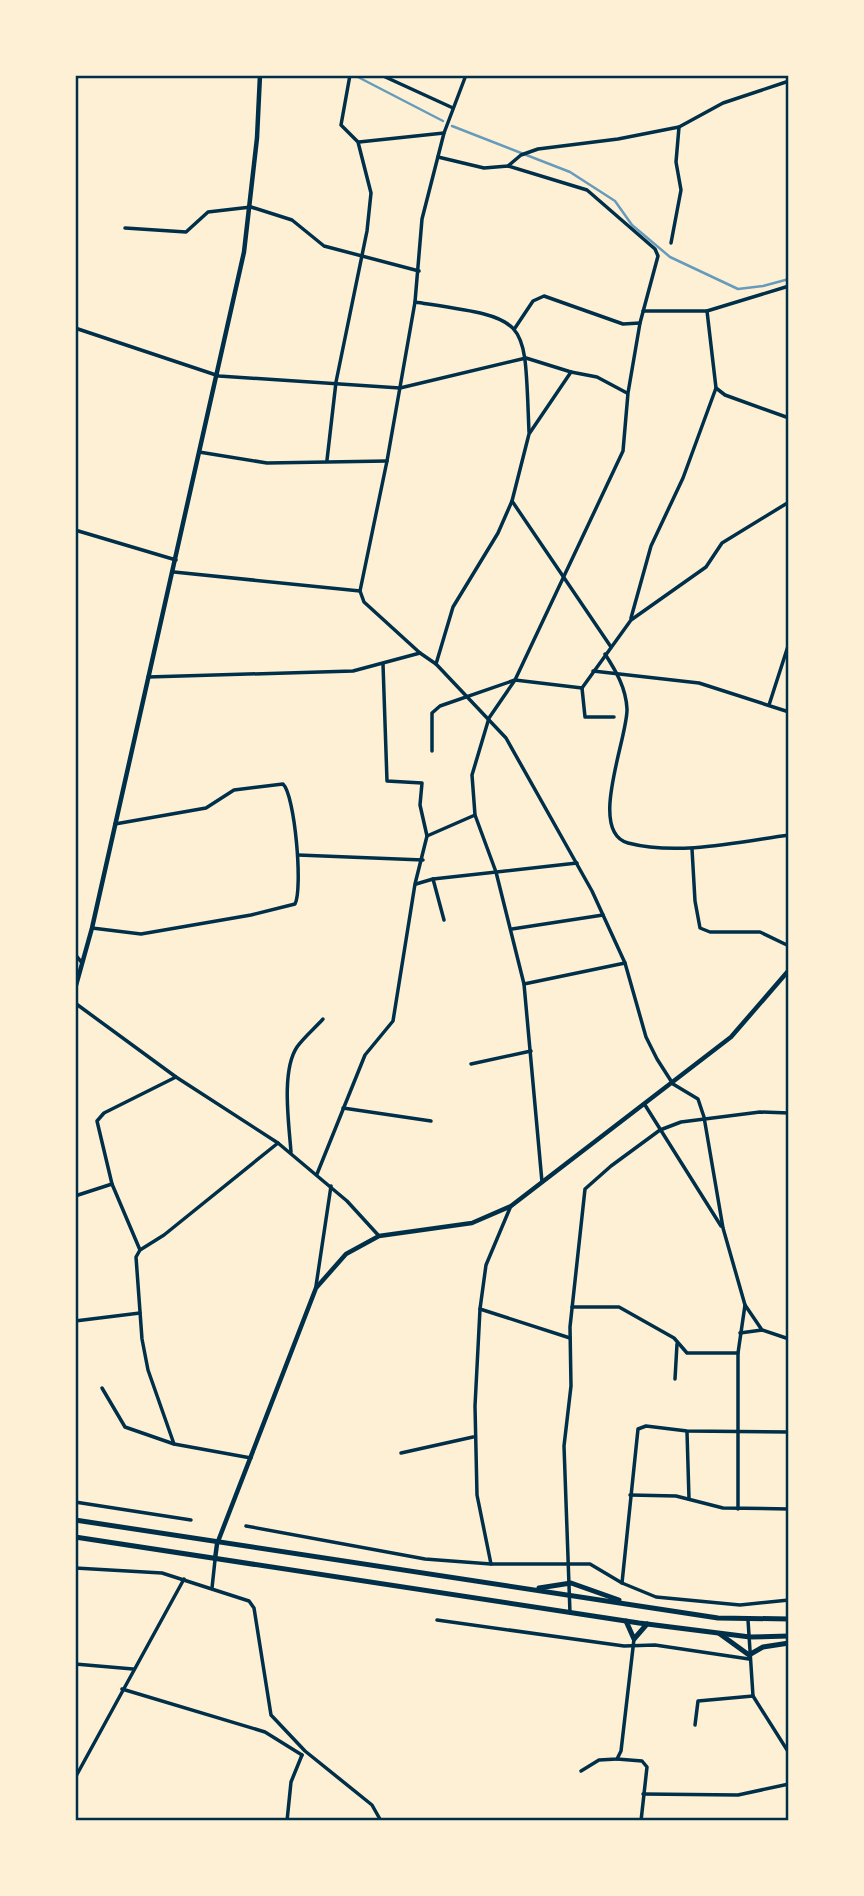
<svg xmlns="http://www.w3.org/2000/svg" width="864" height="1896" viewBox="0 0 864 1896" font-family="'Fira Sans Condensed',sans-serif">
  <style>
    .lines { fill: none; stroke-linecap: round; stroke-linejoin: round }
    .stream { stroke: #669bbc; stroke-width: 2.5 }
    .minor { stroke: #003049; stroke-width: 3.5 }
    .tertiary { stroke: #003049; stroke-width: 4.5 }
    .primary { stroke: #003049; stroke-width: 5 }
    .neatline { fill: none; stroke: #003049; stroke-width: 2.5 }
  </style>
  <rect width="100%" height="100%" fill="#fdf0d5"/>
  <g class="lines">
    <!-- stream -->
    <g class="stream">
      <path d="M354,75L443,121"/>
      <path d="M452,126L570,172L615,201L632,225L670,257L738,289L763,286L789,279"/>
    </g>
    <!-- minor -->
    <g class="minor">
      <path d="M381,75L453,108"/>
      <path d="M466,75L444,133L422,219L415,302L387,461L360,591L364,602L420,653L436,664L506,738L592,891L625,963L646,1037L657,1059L673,1084L698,1099L704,1117L723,1228L745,1305L762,1330L789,1339"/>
      <path d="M359,142L444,133"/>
      <path d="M438,157L484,168L508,166L521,155L538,149L618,139L679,127L723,103L789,81"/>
      <path d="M508,166L587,190L655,249L658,256L640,323L628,393L623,451L515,680L489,718L472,775L475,815L496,872L524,984L542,1182"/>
      <path d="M125,228L186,232L208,212L251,207L292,220L324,246L419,271"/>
      <path d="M671,243L681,190L676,162L679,127"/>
      <path d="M415,302C532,320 524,314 529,432"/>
      <path d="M643,311H707L789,286"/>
      <path d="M707,311L716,388L725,395L789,418"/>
      <path d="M75,328L219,376L400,388L526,358L571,372"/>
      <path d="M515,328L533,301L544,296L623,324L640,323"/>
      <path d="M199,452L267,463L387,461"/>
      <path d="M327,460L336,382L367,231L371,193L358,142L341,125L350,75"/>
      <path d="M512,501L611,647"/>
      <path d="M75,530L176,560"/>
      <path d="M174,572L360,591"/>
      <path d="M631,618L651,546L683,478L716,388"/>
      <path d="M605,654C616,671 626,688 627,709C628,737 587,832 628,843C678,856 739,842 789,835"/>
      <path d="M436,664L453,607L498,533L512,501L529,434L571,372L597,377L627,393"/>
      <path d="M593,671L699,683L789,712"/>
      <path d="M148,677L353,671L420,653"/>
      <path d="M582,688L585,717H614"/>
      <path d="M769,705L789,643"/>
      <path d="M432,751V713L440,706L515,680L582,688L631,620L706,567L722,543L789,502"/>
      <path d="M427,836L475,815"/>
      <path d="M692,849L695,901L700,928L710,932H760L789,946"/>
      <path d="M298,855L423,860"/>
      <path d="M433,879L444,920"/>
      <path d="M416,884L433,879L577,863"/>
      <path d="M92,928L141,934L251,915L295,904C303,889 295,795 283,784L234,790L206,808L115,824"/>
      <path d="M512,929L603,915"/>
      <path d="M75,954L82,963"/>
      <path d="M524,984L625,963"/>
      <path d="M75,1003L176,1077L278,1143L347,1201L379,1236"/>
      <path d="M471,1064L531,1051"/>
      <path d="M645,1105L721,1226"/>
      <path d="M343,1108L431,1121"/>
      <path d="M291,1152C289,1124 281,1071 297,1047C304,1037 315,1028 323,1019"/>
      <path d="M317,1174L365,1055L393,1021L415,884L427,836L420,805L422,783L387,781L383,664"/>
      <path d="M75,1196L112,1184"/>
      <path d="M140,1250L112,1184L97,1121L104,1113L176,1077"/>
      <path d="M316,1286L331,1186"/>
      <path d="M572,1307H619L674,1338L687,1353H738"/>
      <path d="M480,1309L570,1338"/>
      <path d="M75,1321L140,1313"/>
      <path d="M740,1333L762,1330"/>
      <path d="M675,1379L677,1344"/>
      <path d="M102,1388L125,1427L174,1444"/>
      <path d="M687,1432L689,1499"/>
      <path d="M401,1453L473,1437"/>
      <path d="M251,1458L174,1444L148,1370L142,1339L136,1257L140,1250L164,1235L278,1143"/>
      <path d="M630,1495L676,1496L723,1508L789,1509"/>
      <path d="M75,1502L191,1520"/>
      <path d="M738,1509V1353L745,1305"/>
      <path d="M246,1526L425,1559L491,1564H590L622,1583L656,1597L740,1605L789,1600"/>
      <path d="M491,1564L477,1495L475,1406L480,1309L486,1265L510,1208"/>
      <path d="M75,1568L162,1573L249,1601L254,1608L271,1715L305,1751L372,1805L381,1821"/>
      <path d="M622,1583L638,1429L646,1426L687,1431L789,1432"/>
      <path d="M212,1588L215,1560"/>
      <path d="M570,1613L564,1446L571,1386L570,1327L585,1189L611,1166L660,1130L681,1122L760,1112L789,1113"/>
      <path d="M437,1620L624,1646L655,1645L749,1659"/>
      <path d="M748,1620L753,1696L789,1753"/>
      <path d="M75,1664L133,1669"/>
      <path d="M122,1689L265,1732L302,1755"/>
      <path d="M695,1725L698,1701L753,1696"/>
      <path d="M617,1759L642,1761L647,1767L641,1821"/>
      <path d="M581,1771L599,1760L617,1759L621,1751L634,1639"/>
      <path d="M75,1778L184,1579"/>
      <path d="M643,1794L738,1795L789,1784"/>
      <path d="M287,1821L291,1782L302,1755"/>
    </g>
    <!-- tertiary -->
    <g class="tertiary">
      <path d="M75,989L92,928L244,252L257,138L260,75"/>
      <path d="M215,1559L217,1544L316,1288L346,1254L379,1236L472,1223L511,1206L731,1037L789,970"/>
    </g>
    <!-- primary -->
    <g class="primary">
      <path d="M75,1520L718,1618L789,1619"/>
      <path d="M75,1537L639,1623L750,1637L789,1636"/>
      <path d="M539,1588L571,1583L619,1600"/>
      <path d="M626,1621L634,1639L647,1624"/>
      <path d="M720,1634L749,1655L763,1647L789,1643"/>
    </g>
  </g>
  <!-- border -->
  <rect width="864" height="1896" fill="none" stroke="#fdf0d5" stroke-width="154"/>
  <rect x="77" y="77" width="710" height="1742" class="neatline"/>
</svg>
